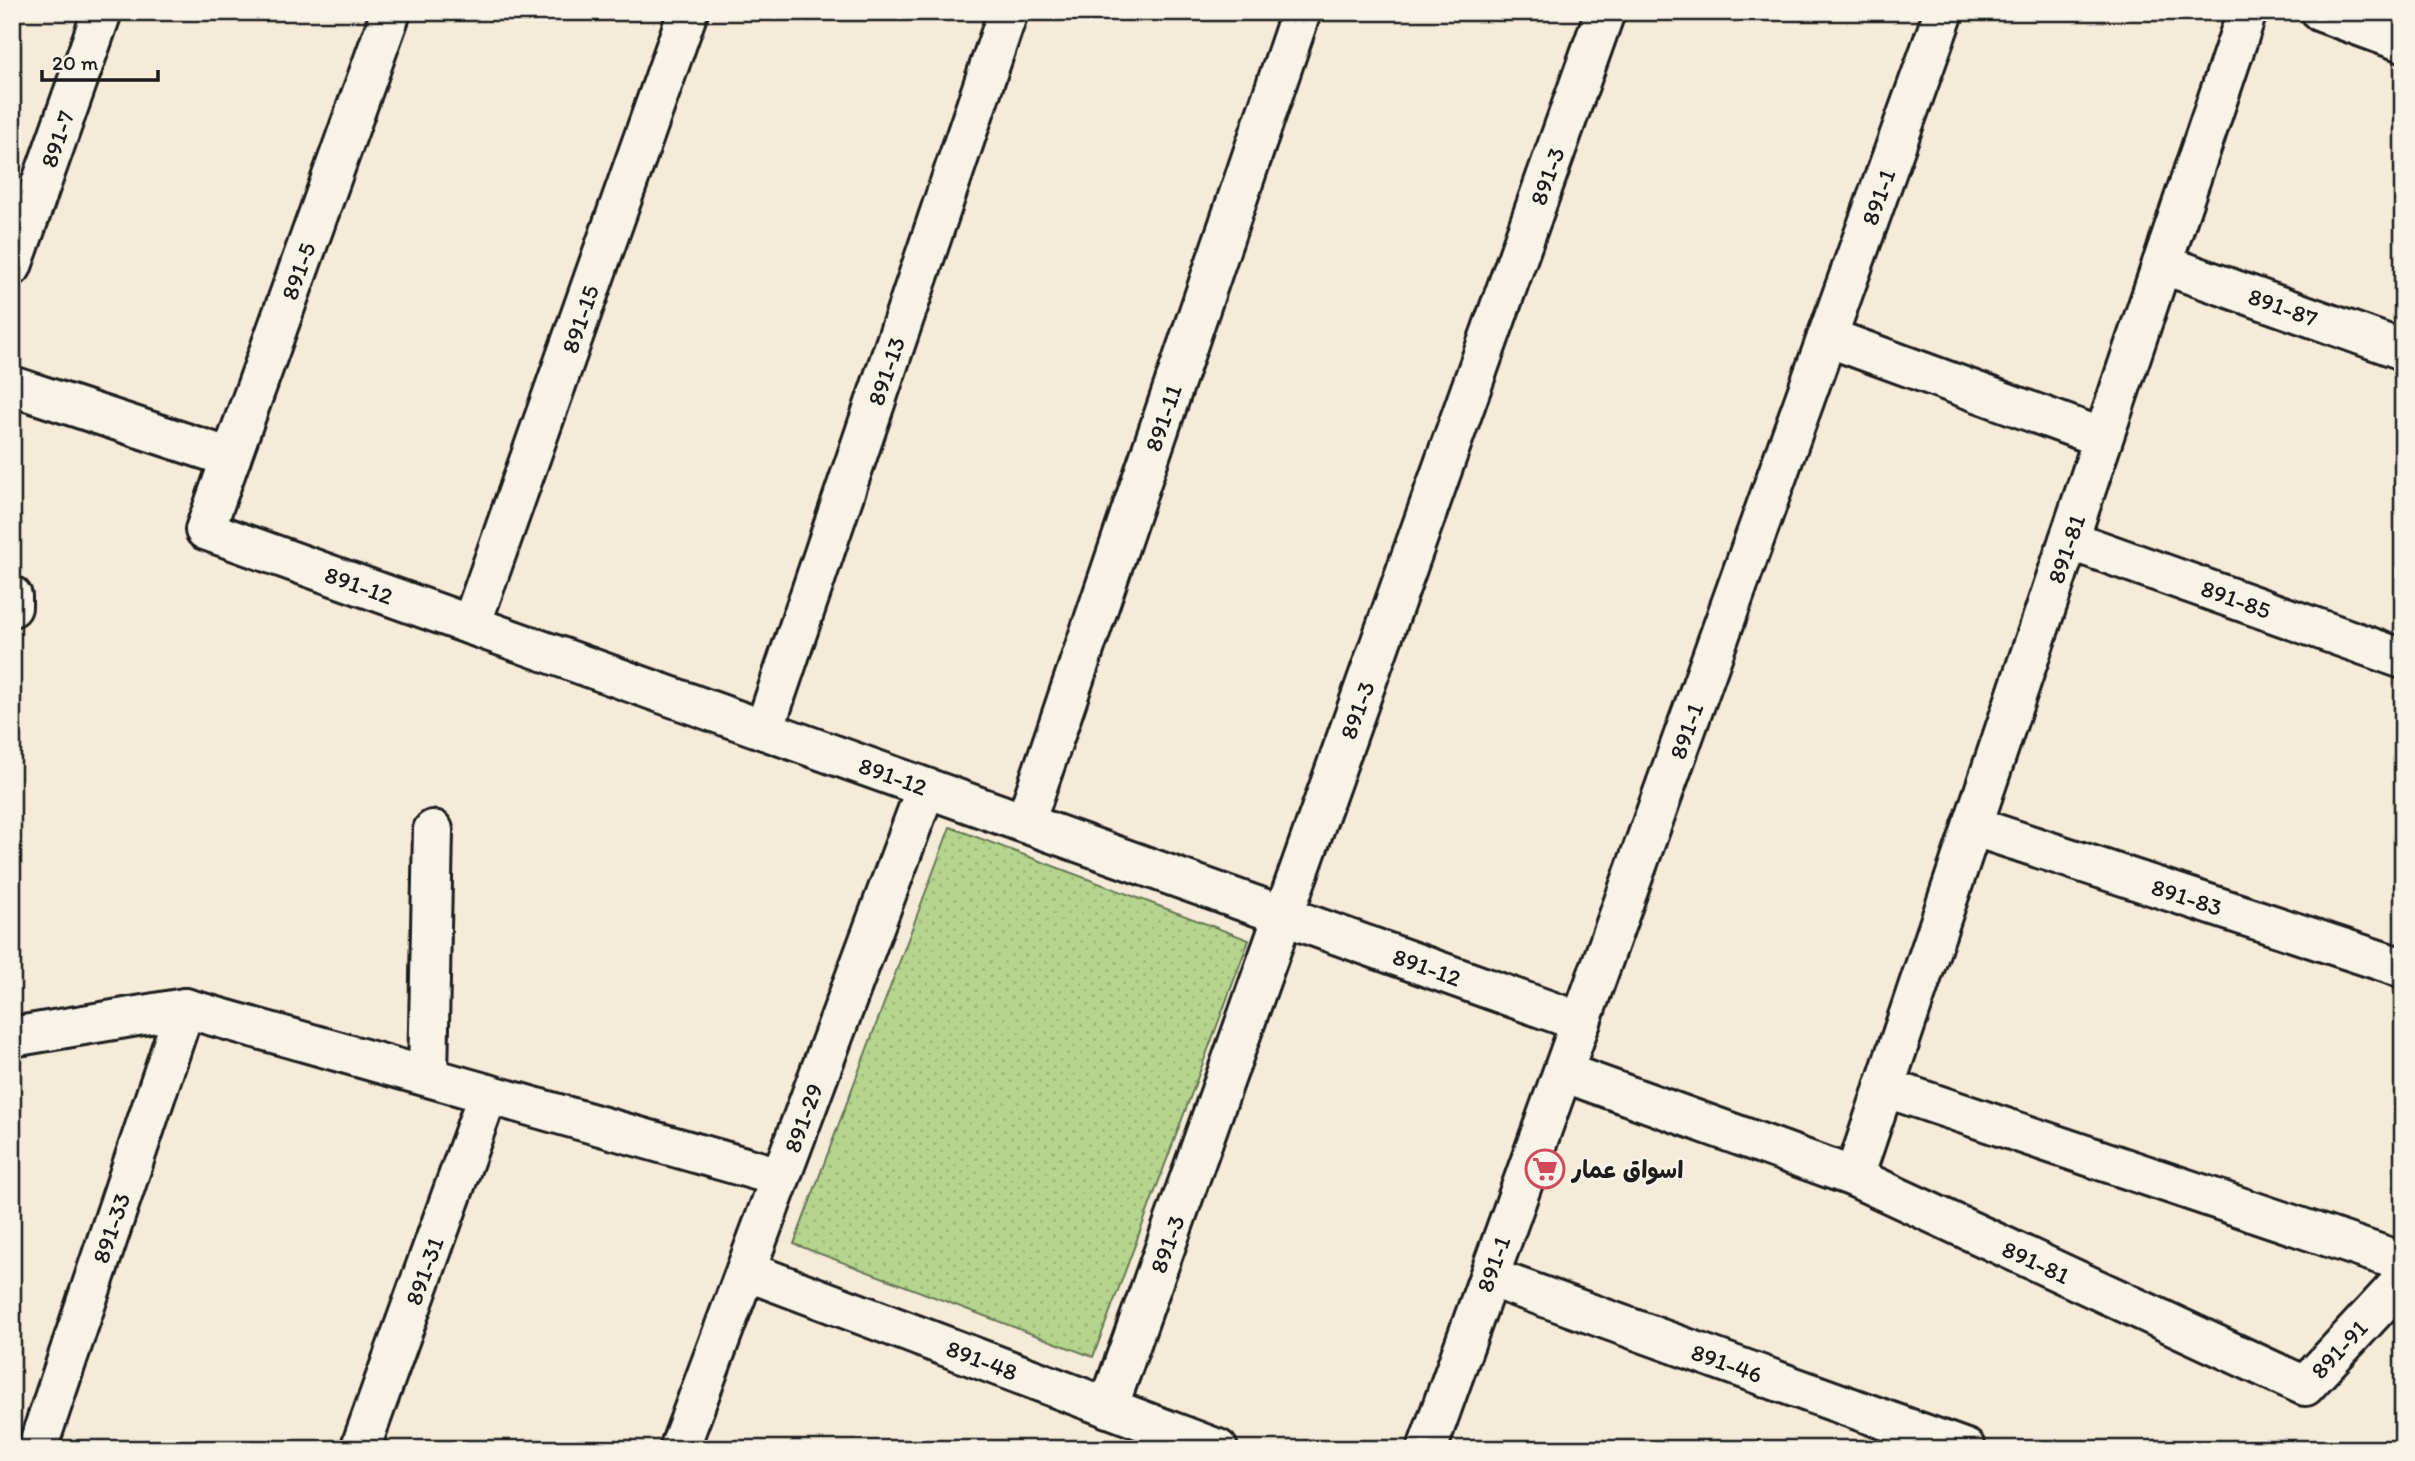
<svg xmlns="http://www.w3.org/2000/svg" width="2415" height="1461" viewBox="0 0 2415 1461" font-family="Itim,'Playpen Sans Arabic',sans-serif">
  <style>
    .grass { fill: url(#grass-dots); stroke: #687855; stroke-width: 2 }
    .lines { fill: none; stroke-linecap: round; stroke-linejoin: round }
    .minor-casing { stroke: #1c1c1c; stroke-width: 44 }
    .minor { stroke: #f7f3e8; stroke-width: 38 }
    .labels { text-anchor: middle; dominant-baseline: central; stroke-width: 5; stroke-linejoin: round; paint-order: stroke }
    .street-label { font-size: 24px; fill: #1c1c1c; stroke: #f7f3e8 }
    .poi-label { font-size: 24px; font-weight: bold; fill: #1c1c1c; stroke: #f7f3e8; text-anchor: start }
  </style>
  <defs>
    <pattern id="grass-dots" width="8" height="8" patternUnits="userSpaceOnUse" patternTransform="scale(1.75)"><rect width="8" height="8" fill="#b5d58e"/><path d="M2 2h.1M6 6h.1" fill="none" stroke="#9bb67a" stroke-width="1.8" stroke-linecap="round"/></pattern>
  </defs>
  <rect width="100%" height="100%" fill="#f4ebd9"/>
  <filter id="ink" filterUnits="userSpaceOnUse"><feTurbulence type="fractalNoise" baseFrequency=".0143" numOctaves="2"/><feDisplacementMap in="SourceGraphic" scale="14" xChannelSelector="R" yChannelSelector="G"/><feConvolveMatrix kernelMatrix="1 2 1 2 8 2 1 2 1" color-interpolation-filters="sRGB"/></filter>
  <g filter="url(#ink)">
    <!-- grass -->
    <path class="grass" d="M950,827L1249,940L1093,1357L794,1244Z"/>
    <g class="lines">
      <defs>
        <g id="minor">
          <path d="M391,12L205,530L1581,1022"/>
          <path d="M2247,12L1854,1177L2305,1386L2403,1280"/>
          <path d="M2321,12L2403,42"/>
          <path d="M2162,264L2403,350"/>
          <path d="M12,266L102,12"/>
          <path d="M1827,337L2103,438"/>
          <path d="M12,386L231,458"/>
          <path d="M2069,540L2403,659"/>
          <path d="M12,596V607"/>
          <path d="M471,625L688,12"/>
          <path d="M764,730L1008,12"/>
          <path d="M1025,823L1301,12"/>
          <path d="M1972,826L2403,968"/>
          <path d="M12,1037L185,1008L780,1177"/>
          <path d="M1563,1072L1854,1177"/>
          <path d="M428,1076L433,830"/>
          <path d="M1884,1087L2403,1262"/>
          <path d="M746,1271L1218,1449"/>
          <path d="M1489,1277L1966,1449"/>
          <path d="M1108,1408L1605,12"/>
          <path d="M37,1449L185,1008"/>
          <path d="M360,1449L488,1094"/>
          <path d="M679,1449L926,788"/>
          <path d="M1427,1449L1944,12"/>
        </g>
      </defs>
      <!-- minor casing -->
      <use href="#minor" class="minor-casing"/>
      <!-- minor -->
      <use href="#minor" class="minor"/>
    </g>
  </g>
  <!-- icons -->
  <defs>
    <symbol id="supermarket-ring" viewBox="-11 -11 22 22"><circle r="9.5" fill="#f7f3e8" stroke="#d1495b" stroke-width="1.5"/><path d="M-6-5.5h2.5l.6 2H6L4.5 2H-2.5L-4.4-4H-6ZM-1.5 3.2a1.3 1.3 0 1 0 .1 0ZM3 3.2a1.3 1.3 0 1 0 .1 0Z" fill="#d1495b"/></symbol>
  </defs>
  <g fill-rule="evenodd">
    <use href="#supermarket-ring" x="1523" y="1147" width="44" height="44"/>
  </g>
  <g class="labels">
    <!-- street labels -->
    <g class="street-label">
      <text transform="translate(57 139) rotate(-71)">891-7</text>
      <text transform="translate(1547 176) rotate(-70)">891-3</text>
      <text transform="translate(1878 197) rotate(-70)">891-1</text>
      <text transform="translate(298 271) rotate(-70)">891-5</text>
      <text transform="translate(2283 307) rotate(20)">891-87</text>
      <text transform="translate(580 319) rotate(-71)">891-15</text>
      <text transform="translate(886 371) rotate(-71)">891-13</text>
      <text transform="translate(1163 418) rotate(-71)">891-11</text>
      <text transform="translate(2066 549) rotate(-71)">891-81</text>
      <text transform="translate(359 585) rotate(20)">891-12</text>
      <text transform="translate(2236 599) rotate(20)">891-85</text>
      <text transform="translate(1357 710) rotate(-70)">891-3</text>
      <text transform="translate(1686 731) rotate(-70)">891-1</text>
      <text transform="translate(893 776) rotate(20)">891-12</text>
      <text transform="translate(2187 897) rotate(18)">891-83</text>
      <text transform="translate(1427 967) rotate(20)">891-12</text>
      <text transform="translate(803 1118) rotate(-70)">891-29</text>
      <text transform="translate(111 1228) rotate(-71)">891-33</text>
      <text transform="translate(1167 1244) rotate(-70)">891-3</text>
      <text transform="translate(2036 1262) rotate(25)">891-81</text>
      <text transform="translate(1493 1264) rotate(-70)">891-1</text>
      <text transform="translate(424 1271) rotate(-70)">891-31</text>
      <text transform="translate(2339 1349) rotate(-47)">891-91</text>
      <text transform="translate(982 1360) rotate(21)">891-48</text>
      <text transform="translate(1727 1363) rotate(20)">891-46</text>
    </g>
    <!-- poi labels -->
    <g class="poi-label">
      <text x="1572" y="1169">اسواق عمار</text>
    </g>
  </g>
  <!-- margin -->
  <rect width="2415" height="1461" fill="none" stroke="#f7f3e8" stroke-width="42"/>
  <rect x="21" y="21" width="2373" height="1419" fill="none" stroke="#1c1c1c" stroke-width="2.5" filter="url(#ink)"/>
  <!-- scale -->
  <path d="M42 70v10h116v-10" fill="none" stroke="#1c1c1c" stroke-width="3.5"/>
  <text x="52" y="70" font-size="21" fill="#1c1c1c" stroke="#f7f3e8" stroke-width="5" paint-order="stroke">20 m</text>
</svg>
